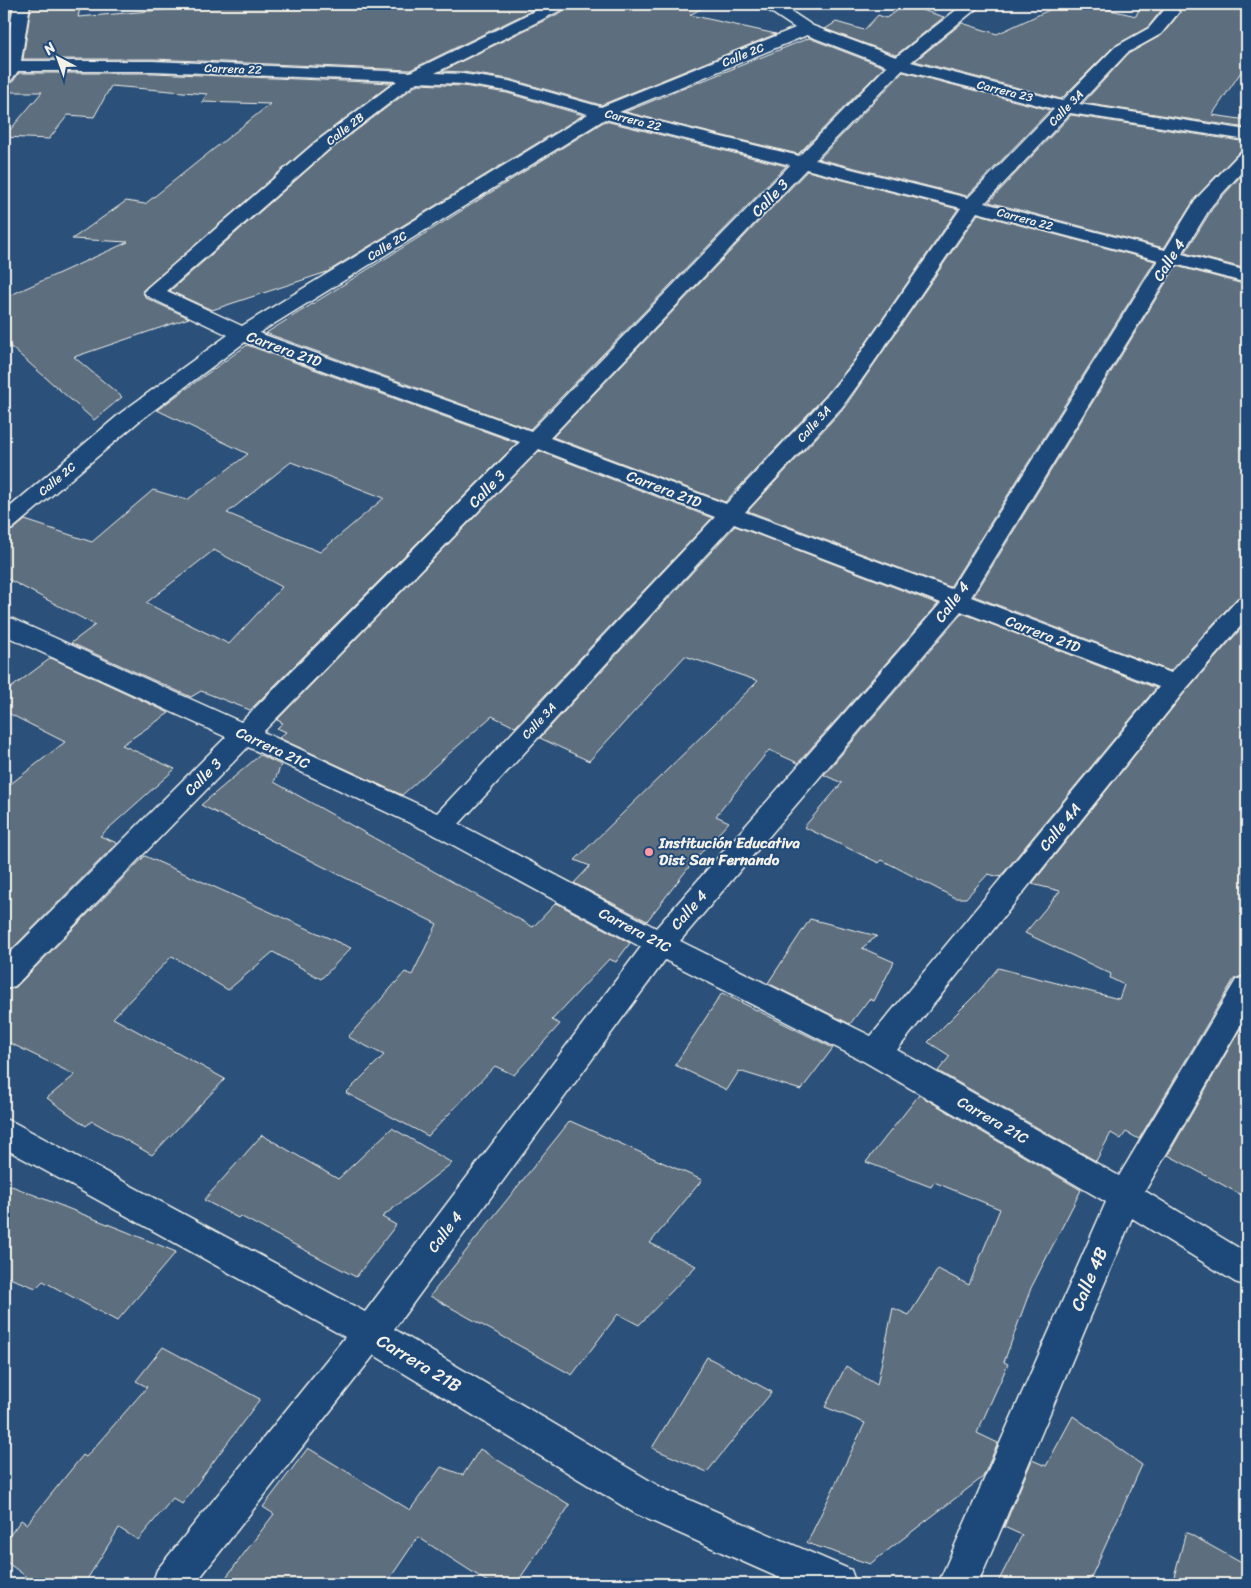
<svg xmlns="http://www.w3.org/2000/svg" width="1251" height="1588" font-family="Sriracha,sans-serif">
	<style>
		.building { fill: #5d6e7e; stroke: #f4f1e8; fill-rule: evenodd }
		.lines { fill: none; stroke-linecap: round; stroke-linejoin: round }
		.minor-casing { stroke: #f4f1e8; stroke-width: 3 }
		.minor { fill: #1f4a7a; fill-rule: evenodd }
		.poi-dot { fill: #ff9aa2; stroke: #1f4a7a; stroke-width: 2 }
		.labels { text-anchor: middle; stroke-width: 4; stroke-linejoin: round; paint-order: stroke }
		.far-street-label { font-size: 12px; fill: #f4f1e8; stroke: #1f4a7a }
		.street-label { font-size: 15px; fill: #f4f1e8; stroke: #1f4a7a }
		.poi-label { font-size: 15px; font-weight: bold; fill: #f4f1e8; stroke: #1f4a7a; text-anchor: start }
		.near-street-label { font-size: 18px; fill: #f4f1e8; stroke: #1f4a7a }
	</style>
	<rect width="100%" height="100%" fill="#2b517b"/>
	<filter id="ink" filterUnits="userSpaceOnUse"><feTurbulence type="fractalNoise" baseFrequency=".02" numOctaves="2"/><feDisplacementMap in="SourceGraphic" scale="10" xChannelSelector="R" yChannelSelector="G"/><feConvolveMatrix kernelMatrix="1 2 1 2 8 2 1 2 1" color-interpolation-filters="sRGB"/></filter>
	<g filter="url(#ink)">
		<g class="building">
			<path d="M81,4L78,17L186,8L184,4H545L410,70L153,59H23L31,7Z"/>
			<path d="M571,4H709L690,15L776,34L601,105L509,79L463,72L442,71L568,9Z"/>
			<path d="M1062,4H1085L1136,16L1141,5L1163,8L1148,27L1114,46L1061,99L915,61L962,23L997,34Z"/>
			<path d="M1183,4H1247V63L1212,115L1247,120V128L1083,103L1128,54L1162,35L1180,13L1177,7Z"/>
			<path d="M906,5L944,17L896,55L825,29L836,22L864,30L878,15L886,18Z"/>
			<path d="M11,8L4,52V9Z"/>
			<path d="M809,38L884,67L798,154L625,112Z"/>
			<path d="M903,72L1050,110L967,196L819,159Z"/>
			<path d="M19,73H153L392,83L315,141L142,291L146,298L189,318L74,357L122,397L94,420L4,341V298L128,242L72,239L126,201L145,204L270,104L202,102L207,94L111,86L94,117L68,115L49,139L4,137L42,92H4V85L12,83Z"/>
			<path d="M418,84L463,86L507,93L583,115L327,272L212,310L170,291L329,151Z"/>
			<path d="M1071,115L1247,142V149L1240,151L1196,197L1164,248L989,202Z"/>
			<path d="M605,121L786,166L530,429L266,333Z"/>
			<path d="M1247,169V269L1185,253L1214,206Z"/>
			<path d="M807,171L958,209L852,363L825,396L725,502L553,437Z"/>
			<path d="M978,214L1155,261L950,587L748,511L844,408Z"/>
			<path d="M1176,266L1247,285V594L1237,598L1170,671L974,596Z"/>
			<path d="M247,345L517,443L250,710L201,691L191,697L71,643L95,625L4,577V533L13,530L25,520L92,542L153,490L187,500L248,454L157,410ZM291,462L384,498L320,552L227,513ZM214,550L282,587L229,644L146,603Z"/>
			<path d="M539,451L712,518L515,727L492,716L402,795L279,738L286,732L277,728L283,723L277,720Z"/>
			<path d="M735,526L938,604L798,763L769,750L716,816L729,822L696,858L647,921L574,883L590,866L575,860L758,681L685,656L589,761L540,738Z"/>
			<path d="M962,613L1156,688L1000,877L988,874L966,898H955L882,860L879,863L804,827L842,783L824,775Z"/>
			<path d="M1247,622V974L1234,979L1139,1139L1126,1132L1121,1139L1111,1133L1096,1161L938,1071L950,1056L928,1042L979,991L998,968L1119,999L1124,985L1110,978L1111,974L1025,933L1060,891L1032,884L1186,691Z"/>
			<path d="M51,658L169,713L122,745L175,769L100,836L117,843L4,957V789L65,742L4,711V693Z"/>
			<path d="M260,755L281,765L274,782L533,927L556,903L630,943L616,962L609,959L552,1020L560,1024L514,1075L495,1066L428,1136L346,1093L384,1055L348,1037L405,972L412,975L437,924L201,805Z"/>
			<path d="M145,856L351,948L321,979L273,952L228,990L172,956L113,1018L225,1079L152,1155L92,1121L86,1126L47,1098L75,1075L4,1040V991L16,987Z"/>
			<path d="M810,919L877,936L862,948L894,962L874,1001L869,999L850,1024L768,983Z"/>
			<path d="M722,993L833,1048L801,1090L739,1071L727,1090L675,1065Z"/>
			<path d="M1247,1017V1198L1168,1155Z"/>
			<path d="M919,1095L1081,1190L1031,1288L1004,1362L1008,1364L977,1433L998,1443L983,1477L870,1564L807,1543L865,1423L825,1407L846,1366L877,1385L893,1308L909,1315L938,1269L969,1285L1000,1209L934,1182L931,1187L866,1162Z"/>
			<path d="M570,1121L702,1180L650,1243L696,1266L639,1325L618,1314L572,1375L430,1296Z"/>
			<path d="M392,1128L452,1163L382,1217L396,1225L356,1277L240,1216L238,1218L204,1200L262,1135L338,1179Z"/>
			<path d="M4,1183L125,1231L176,1252L117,1321L43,1281L36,1288L4,1276Z"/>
			<path d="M163,1347L260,1399L182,1504L173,1498L138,1540L119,1528L84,1584H36L4,1560V1543L21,1520L27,1524L83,1455L86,1457L147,1387L136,1381Z"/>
			<path d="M707,1357L772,1392L707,1472L652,1448Z"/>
			<path d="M1073,1416L1142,1465L1088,1584H997L1022,1535L1004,1527L1032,1460L1046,1466Z"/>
			<path d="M308,1448L410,1510L441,1467L463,1475L480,1449L570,1505L516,1584H491L418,1537L386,1584H221L274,1514L263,1507Z"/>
			<path d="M1186,1532L1247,1566V1584H1172Z"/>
		</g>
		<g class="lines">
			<defs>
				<path id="minor" d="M14,4H30L21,61H153L410,72L549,4H569L567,7L435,73L463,74L509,81L601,107L795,28L768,10L757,7L755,4H780L813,26L896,57L964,4H982L911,62L1062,101L1115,47L1149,28L1165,9H1177L1179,12L1161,34L1127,53L1079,104L1247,130V140L1070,113L985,203L1165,250L1197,198L1241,152L1247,151V166L1212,205L1182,254L1247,271V283L1175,264L971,597L1171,673L1238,599L1247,596V619L1185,690L897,1050L1119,1176L1236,980L1247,976V1014L1145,1191L1247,1253V1286L1235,1282L1132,1218L978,1584H938L1106,1202L865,1062L665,960L394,1329L662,1488L851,1570L856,1584H793L636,1514L374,1355L195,1584H152L157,1570L345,1337L4,1148V1119L15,1123L365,1312L641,947L431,833L248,747L15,986L4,989V959L226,737L4,635V617L13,619L241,722L520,442L245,342L138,422L12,529L4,531V512L122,412L228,335L147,296L144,292L147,288L316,142L397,81L153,71H18L10,82L4,83V61ZM807,35L887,66L799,156L619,112ZM902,70L1054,109L968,198L815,160ZM417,82L463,84L507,91L588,114L242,326L167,291L328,150ZM605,119L790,165L531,431L259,333ZM806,169L961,208L853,364L826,397L726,504L550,438ZM977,212L1158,260L951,589L745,512L842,407L867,372ZM539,449L715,517L437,813L263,732ZM734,524L941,603L656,928L459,824ZM961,611L1159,687L871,1036L680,941Z"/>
			</defs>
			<use href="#minor" class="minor-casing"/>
			<use href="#minor" class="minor"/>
		</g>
	</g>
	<circle class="poi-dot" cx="649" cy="852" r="5"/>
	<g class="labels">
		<g class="far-street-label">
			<text transform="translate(743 55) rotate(-22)" y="4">Calle 2C</text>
			<text transform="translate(233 69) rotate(2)" y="4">Carrera 22</text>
			<text transform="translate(1005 91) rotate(14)" y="4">Carrera 23</text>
			<text transform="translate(1066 108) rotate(-46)" y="4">Calle 3A</text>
			<text transform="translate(633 120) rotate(14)" y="4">Carrera 22</text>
			<text transform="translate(345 129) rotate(-38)" y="4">Calle 2B</text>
			<text transform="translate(1025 219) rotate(15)" y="4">Carrera 22</text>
			<text transform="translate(387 246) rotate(-32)" y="4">Calle 2C</text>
			<text transform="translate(814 424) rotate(-48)" y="4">Calle 3A</text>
			<text transform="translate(57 479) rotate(-40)" y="4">Calle 2C</text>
			<text transform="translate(539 721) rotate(-47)" y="4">Calle 3A</text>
		</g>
		<g class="street-label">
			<text transform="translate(770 198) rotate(-46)" y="5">Calle 3</text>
			<text transform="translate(1169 260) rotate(-58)" y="5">Calle 4</text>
			<text transform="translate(284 349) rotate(20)" y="5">Carrera 21D</text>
			<text transform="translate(487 489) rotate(-46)" y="5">Calle 3</text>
			<text transform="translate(664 489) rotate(21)" y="5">Carrera 21D</text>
			<text transform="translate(952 602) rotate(-53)" y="5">Calle 4</text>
			<text transform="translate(1043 634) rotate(21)" y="5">Carrera 21D</text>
			<text transform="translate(273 748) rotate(25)" y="5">Carrera 21C</text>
			<text transform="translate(203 777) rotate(-45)" y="5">Calle 3</text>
			<text transform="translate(1060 827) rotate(-51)" y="5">Calle 4A</text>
			<text transform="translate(689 910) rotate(-49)" y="5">Calle 4</text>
			<text transform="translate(635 930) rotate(28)" y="5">Carrera 21C</text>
			<text transform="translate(993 1120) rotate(30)" y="5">Carrera 21C</text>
			<text transform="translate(445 1232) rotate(-53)" y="5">Calle 4</text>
		</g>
		<g class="poi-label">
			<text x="659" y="848">Institución Educativa<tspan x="659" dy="17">Dist San Fernando</tspan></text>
		</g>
		<g class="near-street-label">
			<text transform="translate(1089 1279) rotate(-67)" y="6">Calle 4B</text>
			<text transform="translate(419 1363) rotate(31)" y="6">Carrera 21B</text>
		</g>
	</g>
	<rect width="1251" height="1588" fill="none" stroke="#1f4a7a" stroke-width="20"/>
	<rect x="10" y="10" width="1231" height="1568" fill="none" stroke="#f4f1e8" stroke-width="2" filter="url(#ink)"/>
	<g transform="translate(58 58) rotate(319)" stroke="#1f4a7a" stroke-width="4" paint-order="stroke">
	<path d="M0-4L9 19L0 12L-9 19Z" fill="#f4f1e8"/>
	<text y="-8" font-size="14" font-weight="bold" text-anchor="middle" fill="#f4f1e8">N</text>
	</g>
</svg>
